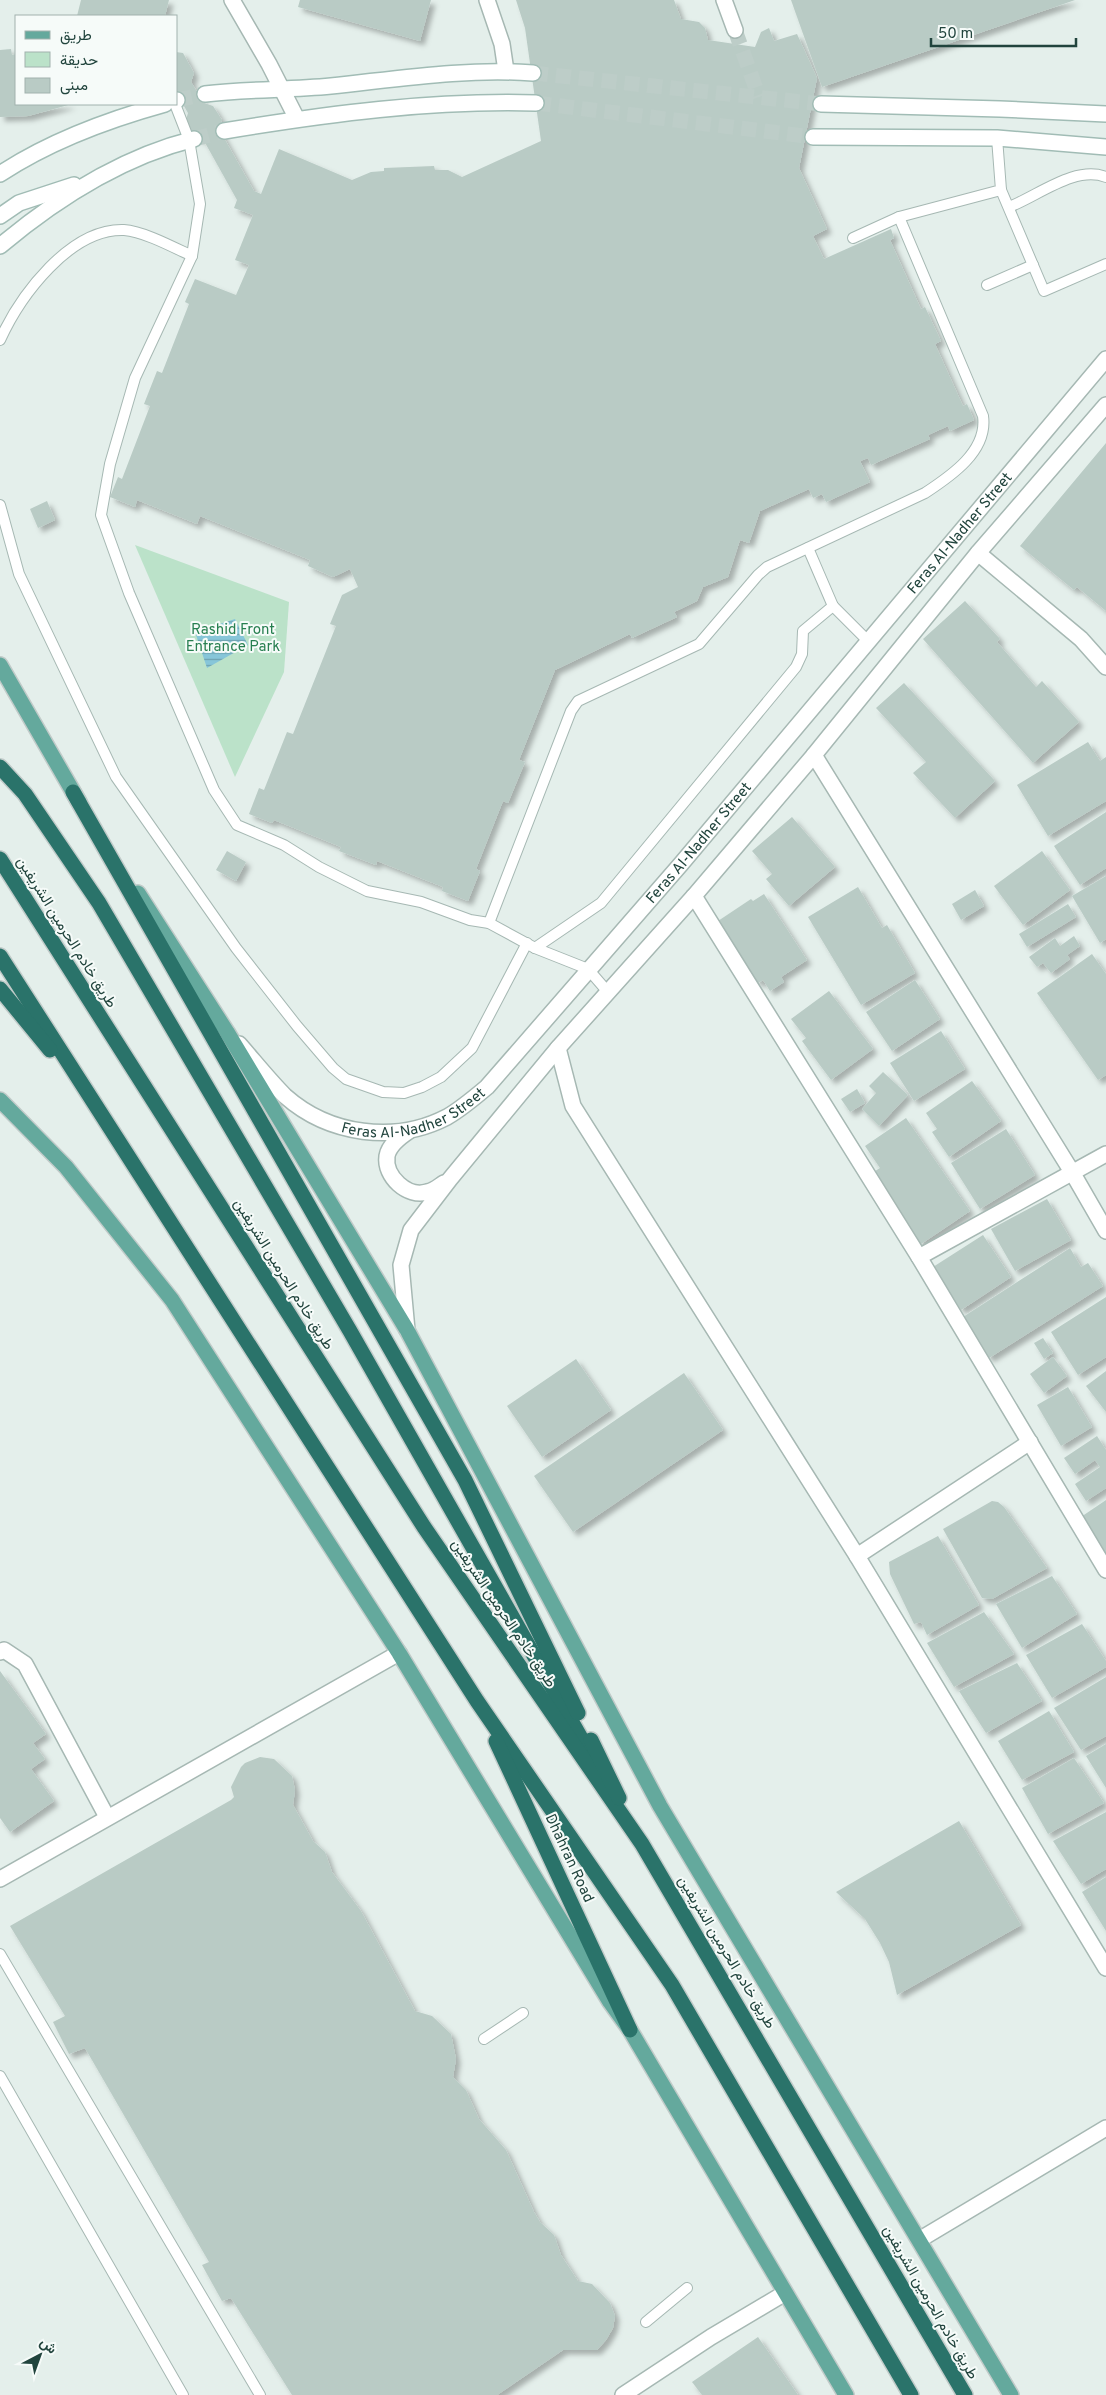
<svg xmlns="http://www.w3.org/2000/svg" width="1106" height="2395" font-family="Overpass,Vazirmatn,sans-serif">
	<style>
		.park { fill: #bbe2c9 }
		.water { fill: url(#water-rules) }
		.building { fill: #b9cbc5; filter: url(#shadow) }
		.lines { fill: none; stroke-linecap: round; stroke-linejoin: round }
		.minor-tunnel { stroke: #bdcdc8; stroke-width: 15; stroke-dasharray: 15 8; stroke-linecap: butt }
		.secondary-tunnel { stroke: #bdcdc8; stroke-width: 15; stroke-dasharray: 15 8; stroke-linecap: butt }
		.service-casing { stroke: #a6b8b3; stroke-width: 12 }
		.minor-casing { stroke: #a6b8b3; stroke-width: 18 }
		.tertiary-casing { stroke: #a6b8b3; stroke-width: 18 }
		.secondary-casing { stroke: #a1bcb5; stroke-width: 18 }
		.primary-casing { stroke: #c1cbc9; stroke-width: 18 }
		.motorway-casing { stroke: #c1cbc9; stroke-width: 18 }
		.service { stroke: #fff; stroke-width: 10 }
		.minor { stroke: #fff; stroke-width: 15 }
		.tertiary { stroke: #fff; stroke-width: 15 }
		.secondary { stroke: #fff; stroke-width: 15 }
		.primary { stroke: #64a99d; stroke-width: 15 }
		.motorway { stroke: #2a736a; stroke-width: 15 }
		.labels { text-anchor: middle; stroke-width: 4; stroke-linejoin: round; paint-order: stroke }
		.street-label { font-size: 15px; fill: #21443d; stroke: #f6fbf9 }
		.park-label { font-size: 15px; fill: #277f50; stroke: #f6fbf9 }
	</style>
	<defs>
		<pattern id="water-rules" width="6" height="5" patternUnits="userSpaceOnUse" patternTransform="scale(1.25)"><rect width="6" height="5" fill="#87c6d9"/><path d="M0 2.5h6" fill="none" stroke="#6ea2b1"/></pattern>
		<filter id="shadow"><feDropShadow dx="4.5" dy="4.5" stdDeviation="2.5" flood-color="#0004"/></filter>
	</defs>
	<rect width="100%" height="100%" fill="#e4efeb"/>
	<path class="park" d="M135,545L289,602L284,672L235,777Z"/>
	<path class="water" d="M235,619L248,645L207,668L195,632Z"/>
	<g class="building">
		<path d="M81,0H169L165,16H77Z"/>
		<path d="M300,0H431L420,41L298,7Z"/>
		<path d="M516,0H674L681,19L699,22L705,28L708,40L755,47L761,32L769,28L774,41L797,34L817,78L799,168L827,229L813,236L824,259L891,229L894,238L890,240L921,309L925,307L941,341L935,344L963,406L967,404L974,420L950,431L948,426L928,435L930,439L871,465L868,458L860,461L870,482L826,502L822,494L813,498L809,489L760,511L749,543L740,540L728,577L703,587L697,601L674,612L677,617L632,638L630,634L555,670L519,760L525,762L508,803L503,801L476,869L480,871L468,901L442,891L443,887L377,861L376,865L339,851L341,847L274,820L272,823L249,814L259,788L264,790L287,732L293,734L336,626L330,624L342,595L358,587L350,569L333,577L308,566L310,560L200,516L197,524L137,500L135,507L110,497L118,477L122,479L150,406L144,404L157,371L162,373L189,304L185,302L195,279L236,295L249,265L235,260L253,215L234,208L237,200L203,139L193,137L185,123L188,113L176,92V52L183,53L194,73L191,82L204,103L213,106L222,120L219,129L254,191L261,194L279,149L352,180L371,172L384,171V168L434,166L435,170H448L462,177L541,141L525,28Z"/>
		<path d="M791,0H1075L822,87Z"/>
		<path d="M11,49L12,55L16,54V104H72L28,116L0,117V50Z"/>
		<path d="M1106,443V611L1077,587L1074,590L1020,546Z"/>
		<path d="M47,501L55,520L38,528L30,509Z"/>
		<path d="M965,601L1000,639L997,642L1036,687L1042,681L1079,722L1033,763L923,639Z"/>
		<path d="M904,683L995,781L955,818L913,773L926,762L876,708Z"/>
		<path d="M1088,742L1100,761L1106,757V801L1048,836L1017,785Z"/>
		<path d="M1106,812V868L1080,885L1054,846Z"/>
		<path d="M792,817L835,867L789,906L766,879L772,874L752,851Z"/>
		<path d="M227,851L246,862L236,881L216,870Z"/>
		<path d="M1042,851L1070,890L1023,925L994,886Z"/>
		<path d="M1106,876V939L1100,943L1072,896Z"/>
		<path d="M858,887L882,928L887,925L915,973L861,1005L808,917Z"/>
		<path d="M975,890L984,906L961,920L952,904Z"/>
		<path d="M764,894L807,960L781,977L784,982L770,991L763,980L758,983L718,921L751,899L753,901Z"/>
		<path d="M1068,904L1076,917L1027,947L1019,934Z"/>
		<path d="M1074,936L1080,946L1067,955L1070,959L1051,973L1043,963L1037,967L1029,957L1055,938L1060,946Z"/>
		<path d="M1092,954L1106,974V1075L1098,1080L1037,993Z"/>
		<path d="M915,980L940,1019L892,1051L866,1012Z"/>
		<path d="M829,991L873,1049L831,1080L802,1041L806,1038L791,1019Z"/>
		<path d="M941,1031L965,1069L914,1101L890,1063Z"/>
		<path d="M883,1072L908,1095L879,1126L862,1109L876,1093L869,1086Z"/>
		<path d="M972,1081L1001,1121L949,1157L932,1132L937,1129L926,1113Z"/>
		<path d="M857,1089L865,1103L850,1112L841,1099Z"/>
		<path d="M906,1118L970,1211L921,1244L872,1173L880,1168L865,1146Z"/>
		<path d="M1006,1129L1035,1175L980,1209L951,1163Z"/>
		<path d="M1047,1199L1071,1240L1015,1271L991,1229Z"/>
		<path d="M983,1235L1011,1277L961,1310L933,1267Z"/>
		<path d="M1070,1248L1081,1267L1088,1263L1103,1286L989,1358L963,1317Z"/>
		<path d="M1106,1297V1357L1078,1375L1051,1332Z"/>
		<path d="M1043,1338L1053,1353L1044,1359L1034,1343Z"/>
		<path d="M1053,1357L1067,1376L1044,1393L1030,1374Z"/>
		<path d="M576,1359L611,1410L542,1457L507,1406Z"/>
		<path d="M1106,1371V1412L1086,1386Z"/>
		<path d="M684,1373L723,1430L573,1532L534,1476Z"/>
		<path d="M1068,1387L1092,1427L1061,1446L1037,1405Z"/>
		<path d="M1097,1436L1106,1450V1488L1086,1501L1075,1484L1100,1467L1095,1460L1075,1474L1064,1458Z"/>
		<path d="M1106,1500V1562L1078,1519Z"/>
		<path d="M992,1501L998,1502L1004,1507L1047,1568L992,1599L982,1598L943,1529Z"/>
		<path d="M938,1536L979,1605L927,1635L921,1622L914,1624L890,1574L889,1562Z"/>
		<path d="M1052,1576L1077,1614L1022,1648L996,1604Z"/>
		<path d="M984,1612L1014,1654L954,1687L927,1643Z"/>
		<path d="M1082,1624L1106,1661V1667L1052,1698L1026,1655Z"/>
		<path d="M1017,1663L1042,1701L986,1733L959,1691Z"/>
		<path d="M0,1671L46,1734L33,1743L45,1759L31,1769L54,1801L10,1832L0,1818Z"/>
		<path d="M1106,1677V1736L1081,1750L1054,1708Z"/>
		<path d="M1049,1711L1074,1752L1022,1780L998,1741Z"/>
		<path d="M1106,1744V1788L1086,1756Z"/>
		<path d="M260,1757L274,1759L292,1776L295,1790L293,1805L313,1841L325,1852L332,1872L361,1911L415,2011L432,2016L451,2034L456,2059L453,2077L466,2090L479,2119L506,2150L534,2212L540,2222L554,2235L561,2255L578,2281L592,2284L610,2303L615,2316L613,2328L606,2340L597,2350H563L497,2395H292L231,2298L222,2301L202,2265L209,2262L85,2048L69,2054L53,2022L65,2016L10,1926L231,1800L234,1797L231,1787L241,1767L245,1763Z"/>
		<path d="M1074,1758L1104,1803L1048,1834L1022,1788Z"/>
		<path d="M1106,1812V1869L1081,1884L1053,1841Z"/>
		<path d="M959,1821L1021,1925L897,1995L889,1962L880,1943L865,1919L836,1892Z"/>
		<path d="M1106,1877V1931L1082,1892Z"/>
		<path d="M758,2337L798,2395H702L692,2382Z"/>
	</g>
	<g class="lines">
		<path class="minor-tunnel" d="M735,30L759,97"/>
		<g class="secondary-tunnel">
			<path d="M533,73L821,104"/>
			<path d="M177,100L205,94"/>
			<path d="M536,103L813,137"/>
			<path d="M194,139L224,131"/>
		</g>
		<defs>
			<g id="service">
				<path d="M175,104L189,140L200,204L192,256L135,378L110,464L101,515L129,593L214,790L237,825L284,845L319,867L367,891L421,902L470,920L489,923L535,948L588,969L607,991"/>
				<path d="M1001,190L1044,291L1106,264"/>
				<path d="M1009,207C1038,196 1075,165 1106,177"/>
				<path d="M853,238L899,217L1001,190L997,138"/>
				<path d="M987,285L1033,265"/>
				<path d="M0,340C20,296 70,228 124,230C143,231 175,248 192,256"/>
				<path d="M0,505L19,574L116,777L236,948L297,1026L333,1068L346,1079L383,1092L404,1093L422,1087L441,1077L472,1048L527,943"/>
				<path d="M833,606L868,641"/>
				<path d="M489,923L571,711L578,701L699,644L758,575L767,567L925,493C951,476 988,451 983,416L899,217"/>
				<path d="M535,948L601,903L796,667L802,654L803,631L833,606L808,548"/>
				<path d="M0,1954L260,2395"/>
				<path d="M484,2039L523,2013"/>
				<path d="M0,2076L183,2395"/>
				<path d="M646,2322L687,2288"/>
			</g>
			<g id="minor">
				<path d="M232,0L269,64L297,119"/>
				<path d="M487,0L502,44L506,71"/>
				<path d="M724,0L735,30"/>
				<path d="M978,553L1081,639L1106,667"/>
				<path d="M814,755L1072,1172L1106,1231"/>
				<path d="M694,896L919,1257L1106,1570"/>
				<path d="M558,1048L573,1106L857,1556L1106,1968"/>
				<path d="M919,1257L1106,1154"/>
				<path d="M857,1556L1030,1442"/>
				<path d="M0,1652L4,1650L25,1664L107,1817"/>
				<path d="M0,1879L399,1653"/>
				<path d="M919,2240L1106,2128"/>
				<path d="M623,2395L711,2337L785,2293"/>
			</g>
			<g id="tertiary">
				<path id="s1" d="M239,1044C254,1061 269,1080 285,1096C329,1135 395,1144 447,1117C461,1109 474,1098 487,1087L681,864L1106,359"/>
				<path d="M409,1131C400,1137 389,1145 387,1156C384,1177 408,1198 427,1192C434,1191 439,1186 444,1183"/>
				<path d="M407,1330L401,1265L411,1230L450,1179L558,1048L694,896L814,755L978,553L1106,405"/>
			</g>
			<g id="secondary">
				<path d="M205,94C247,89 289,90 331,86C398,79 466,68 533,73"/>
				<path d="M176,101L177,100"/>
				<path d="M821,104L1000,109L1106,114"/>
				<path d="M224,131C327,114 431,100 536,103"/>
				<path d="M813,137L997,138L1106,147"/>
				<path d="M0,174C50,141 107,120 165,104"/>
				<path d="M0,216L19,203L74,185"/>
				<path d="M0,246C56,199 122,157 194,139"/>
			</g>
			<g id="primary">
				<path d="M0,665L79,802"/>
				<path d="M138,893L227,1032L407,1330L660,1806L1011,2395"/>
				<path d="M0,1100L66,1167L172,1300L399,1653L610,2002L630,2030L846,2395"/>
			</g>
			<g id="motorway">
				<path d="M0,767L25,794L99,903L350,1331L590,1754"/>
				<path d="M73,792L465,1480L578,1713"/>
				<path d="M0,859L424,1527L642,1844L965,2395"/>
				<path d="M0,956L477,1701L672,1985L911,2395"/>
				<path d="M0,989L50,1050"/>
				<path d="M591,1740L619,1798"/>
				<path d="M496,1741L630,2030"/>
			</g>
		</defs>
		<use href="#service" class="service-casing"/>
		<use href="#minor" class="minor-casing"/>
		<use href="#tertiary" class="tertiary-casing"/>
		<use href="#secondary" class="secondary-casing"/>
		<use href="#primary" class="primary-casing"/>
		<use href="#motorway" class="motorway-casing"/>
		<use href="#service" class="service"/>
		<use href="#minor" class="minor"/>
		<use href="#tertiary" class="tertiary"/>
		<use href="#secondary" class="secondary"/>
		<use href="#primary" class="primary"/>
		<use href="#motorway" class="motorway"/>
	</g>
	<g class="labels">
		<g class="street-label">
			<text dy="5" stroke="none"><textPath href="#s1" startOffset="1021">Feras Al-Nadher Street</textPath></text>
			<text dy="5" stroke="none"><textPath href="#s1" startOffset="616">Feras Al-Nadher Street</textPath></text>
			<text transform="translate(67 932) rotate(58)" y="5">طريق خادم الحرمين الشريفين</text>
			<text dy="5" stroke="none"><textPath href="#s1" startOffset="211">Feras Al-Nadher Street</textPath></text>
			<text transform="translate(284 1274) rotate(58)" y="5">طريق خادم الحرمين الشريفين</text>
			<text transform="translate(504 1613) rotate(56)" y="5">طريق خادم الحرمين الشريفين</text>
			<text transform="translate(570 1858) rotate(65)" y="5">Dhahran Road</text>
			<text transform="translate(727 1952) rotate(59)" y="5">طريق خادم الحرمين الشريفين</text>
			<text transform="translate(931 2302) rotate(60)" y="5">طريق خادم الحرمين الشريفين</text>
		</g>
		<g class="park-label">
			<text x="233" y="634">Rashid Front<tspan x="233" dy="17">Entrance Park</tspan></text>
		</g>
	</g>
	<rect x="15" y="15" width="162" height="90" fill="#f6fbf9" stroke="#a1b2ae"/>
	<rect x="25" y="31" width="25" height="8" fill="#64a99d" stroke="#a1b2ae"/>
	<text x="60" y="40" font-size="15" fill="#21443d">طريق</text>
	<rect x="25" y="52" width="25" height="15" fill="#bbe2c9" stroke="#a1b2ae"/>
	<text x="60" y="65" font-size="15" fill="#21443d">حديقة</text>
	<rect x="25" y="78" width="25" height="15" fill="#b9cbc5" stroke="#a1b2ae"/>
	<text x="60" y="90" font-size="15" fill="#21443d">مبنى</text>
	<g transform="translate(40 2355) rotate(41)" stroke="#f6fbf9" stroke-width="4" paint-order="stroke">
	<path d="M0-4L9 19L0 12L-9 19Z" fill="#21443d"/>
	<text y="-8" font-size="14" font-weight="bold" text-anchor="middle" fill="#21443d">ش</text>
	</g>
	<path d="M931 38v8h145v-8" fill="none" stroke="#21443d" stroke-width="2.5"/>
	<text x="938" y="38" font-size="15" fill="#21443d" stroke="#f6fbf9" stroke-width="4" paint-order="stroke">50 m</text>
</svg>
